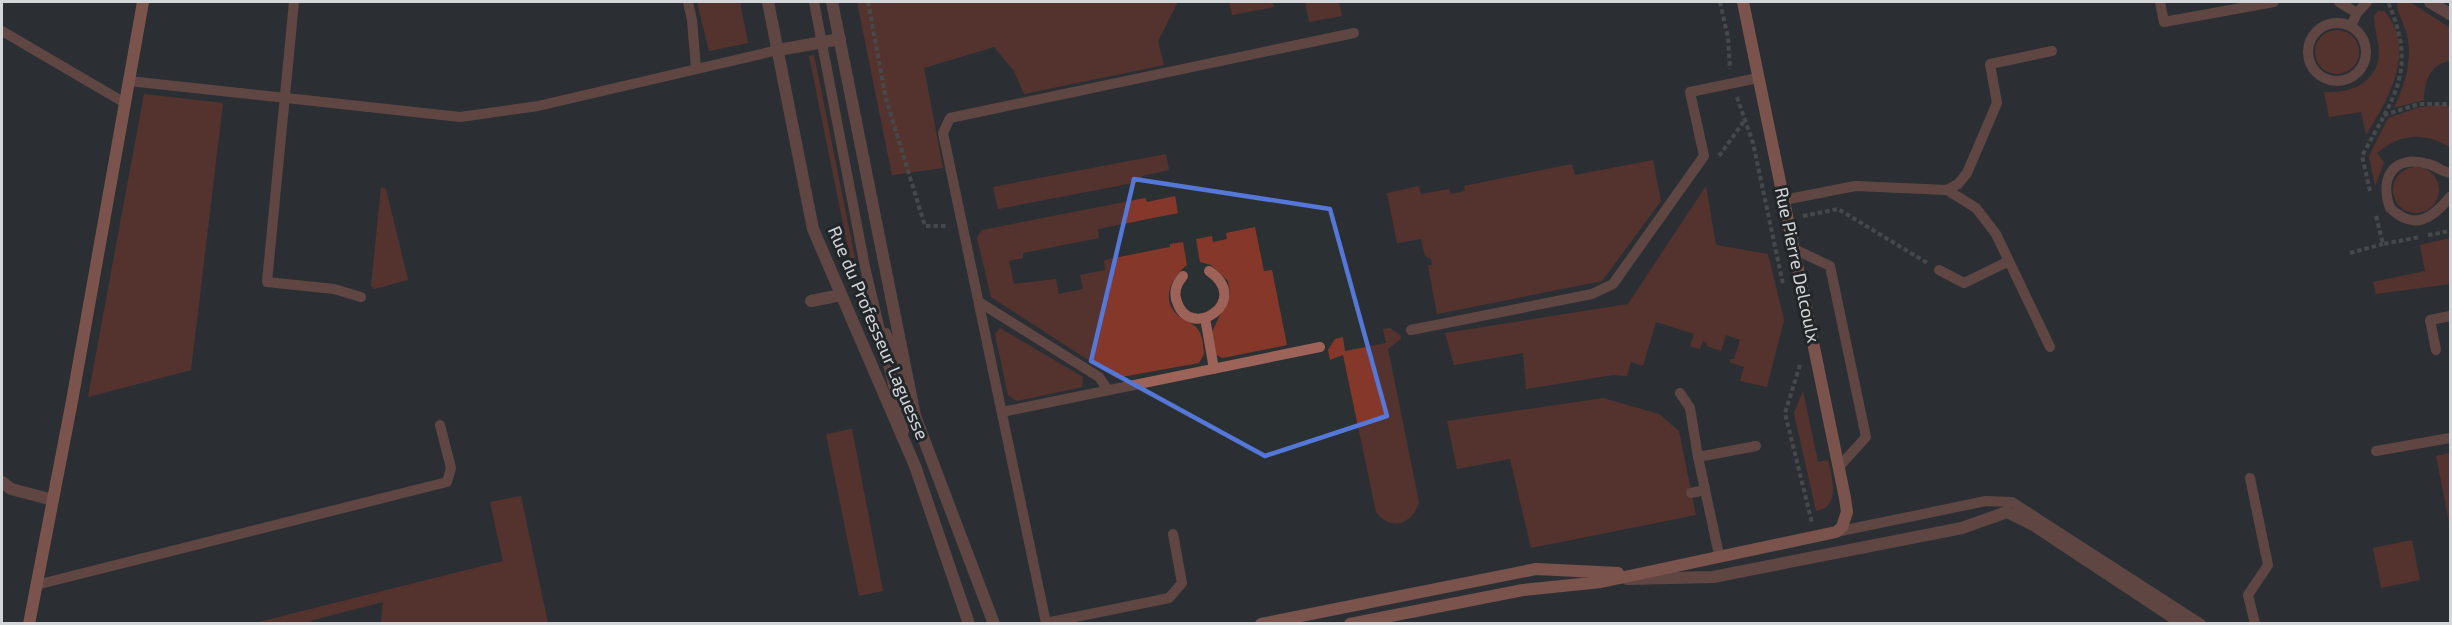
<svg xmlns="http://www.w3.org/2000/svg" width="2452" height="625" font-family="'Exo 2',sans-serif">
	<style>
		.green { fill: #85382a }
		.lines { fill: none; stroke-linecap: round; stroke-linejoin: round }
		.path { stroke: #65696c; stroke-width: 4; stroke-dasharray: 4.5 3; stroke-linecap: butt }
		.lane { stroke: #9d6358; stroke-width: 10 }
		.street { stroke: #9d6358; stroke-width: 12 }
		.secondary { stroke: #da7f6d; stroke-width: 12 }
		.marked { fill: none; stroke: #5477d8; stroke-width: 4.5; stroke-linejoin: round }
		.labels { text-anchor: middle; stroke-width: 6; stroke-linejoin: round; paint-order: stroke }
		.street-label { font-size: 18px; fill: #d4d7d9; stroke: #222629 }
	</style>
	<rect width="100%" height="100%" fill="#2b3033"/>
	<g class="green">
		<path d="M697,2H740L748,43L709,51Z"/>
		<path d="M857,2H1178L1158,41L1164,65L1024,94L1014,71L994,47L924,68L943,168L892,175Z"/>
		<path d="M1229,2H1273L1274,7L1232,15Z"/>
		<path d="M1305,2H1339L1342,16L1309,22Z"/>
		<path d="M2410,2L2450,28V61C2430,64 2424,81 2424,100L2394,108C2405,84 2413,61 2407,34C2404,23 2397,14 2397,3Z"/>
		<path d="M2378,11H2384C2418,49 2388,100 2366,135L2361,112L2329,117L2324,92C2352,94 2381,81 2379,49C2378,38 2374,28 2374,16Z"/>
		<circle cx="2337" cy="52" r="22"/>
		<path d="M814,55L855,258H850L809,56Z"/>
		<path d="M144,94L223,103L191,370L88,397Z"/>
		<path d="M2446,105L2450,107V147C2424,132 2400,133 2377,153L2384,163L2375,186L2369,156L2388,118L2420,107Z"/>
		<path d="M1166,154L1169,170L1142,176L1143,181L998,209L993,187Z"/>
		<path d="M1653,160L1661,201L1602,281L1437,314L1428,266L1432,265L1431,259L1425,256L1421,239L1397,243L1387,193L1419,186L1421,194L1449,189L1451,194L1465,191L1464,186L1572,164L1575,175Z"/>
		<circle cx="2416" cy="190" r="23"/>
		<path d="M1706,186L1716,245L1768,254L1784,320L1767,387L1740,381L1744,367L1729,362L1731,359H1734L1740,340L1726,335L1721,351L1707,346V343L1703,341L1700,349L1690,346L1694,334L1656,322L1643,366L1631,362L1627,376L1613,375L1526,389L1523,353L1454,365L1445,333L1628,304Z"/>
		<path d="M381,187L386,189L408,280L374,289L371,286Z"/>
		<path d="M1175,196L1178,213L1098,229L1099,238L1023,253V258L1009,261L1014,284L1056,279L1059,294L1083,289L1080,275L1105,270L1104,260L1170,247V244L1183,242L1187,265C1171,278 1159,301 1180,317C1185,320 1192,323 1196,327C1203,334 1203,345 1204,354L1199,363L1116,378L991,297L977,238L982,230L1145,198L1147,202Z"/>
		<path d="M1255,227L1264,271L1272,270L1287,345L1223,358L1216,355L1212,332L1230,294L1228,281L1211,265L1200,262L1196,239L1212,236L1213,242L1227,239L1226,233Z"/>
		<path d="M2450,238V284L2376,294L2373,282L2425,271L2420,245Z"/>
		<path d="M1000,328L1083,377L1082,387L1017,401L1008,395L995,334Z"/>
		<path d="M1390,328L1400,335L1401,339L1388,349L1419,502C1413,524 1391,532 1376,512L1343,355L1330,360L1328,350L1335,339L1343,337L1345,351L1386,343L1383,329Z"/>
		<path d="M1803,391L1818,462L1828,460C1832,478 1841,507 1816,511L1794,413Z"/>
		<path d="M1603,398L1659,414L1679,431L1696,515L1531,548L1510,459L1457,469L1447,421Z"/>
		<path d="M852,429L883,591L859,596L826,434Z"/>
		<path d="M2450,453V527L2436,456Z"/>
		<path d="M521,496L548,623H381L383,602L313,620L309,623H255L503,561L490,502Z"/>
		<path d="M2412,540L2420,580L2381,588L2373,548Z"/>
	</g>
	<g class="lines">
		<g class="path">
			<path d="M868,2L886,99L925,226H948"/>
			<path d="M1720,2L1728,38L1730,69"/>
			<path d="M1737,97L1753,143L1783,284"/>
			<path d="M2384,115L2419,104H2450"/>
			<path d="M1719,156L1745,120"/>
			<path d="M2370,191L2362,156C2394,96 2418,71 2388,2"/>
			<path d="M1803,216L1838,209L1929,264"/>
			<path d="M2376,216L2383,244L2420,237"/>
			<path d="M2428,235L2450,231"/>
			<path d="M2350,253L2383,244"/>
			<path d="M1800,365L1785,413L1812,523"/>
		</g>
		<g class="lane">
			<path d="M294,2L267,282L334,289L361,297"/>
			<path d="M688,2L692,20L696,68"/>
			<path d="M814,2L865,267L904,431"/>
			<path d="M2160,2L2164,22L2274,2"/>
			<path d="M2339,2L2357,13"/>
			<circle cx="2337" cy="52" r="29"/>
			<path d="M2351,26L2357,13L2367,2"/>
			<path d="M2,31L125,103"/>
			<path d="M129,81L460,117L538,106L778,50"/>
			<path d="M2450,173C2442,172 2437,166 2428,164C2394,154 2379,177 2390,208C2414,231 2432,219 2450,197"/>
			<path d="M1947,190L1976,208L1996,234L2050,347"/>
			<path d="M1784,200L1855,186L1947,190L1958,184L1967,173L1997,103L1990,64L2052,51"/>
			<path d="M1794,249L1830,266L1866,437L1838,468"/>
			<path d="M1939,270L1964,283L2007,262"/>
			<path d="M1183,276C1177,283 1173,292 1177,302C1190,342 1253,301 1209,271"/>
			<path d="M979,302L1099,377L1108,390"/>
			<path d="M1205,318L1214,369"/>
			<path d="M1411,330L1592,294L1613,284L1704,156L1690,92L1758,78"/>
			<path d="M886,333L902,371"/>
			<path d="M2436,350L2430,320L2450,316"/>
			<path d="M1680,393L1690,408L1698,457L1756,446"/>
			<path d="M1002,412L1320,347"/>
			<path d="M2376,451L2450,438"/>
			<path d="M1698,457L1719,555"/>
			<path d="M2250,478L2268,565L2248,595L2255,624"/>
			<path d="M1691,493L1705,490"/>
			<path d="M1836,532L1986,501L2012,502L2201,624"/>
			<path d="M1173,534L1182,583L1169,598L1046,623L943,133L950,118L1354,33"/>
			<path d="M36,585L447,482L451,468L440,425"/>
		</g>
		<g class="street">
			<path d="M768,2L813,229L915,466L969,624"/>
			<path d="M832,2L915,416L994,624"/>
			<path d="M2430,2L2450,14"/>
			<path d="M778,50L840,39"/>
			<path d="M811,301L841,295"/>
			<path d="M2,482L11,489L53,500"/>
			<path d="M1627,579L1713,577L1962,528L2007,512L2035,526L2183,624"/>
		</g>
		<g class="secondary">
			<path d="M29,624L72,401L143,2"/>
			<path d="M1261,624L1536,569L1618,573"/>
			<path d="M1350,624L1523,590L1601,582L1836,532L1842,527L1847,512L1845,498L1743,2"/>
		</g>
	</g>
	<path d="M0 0H2452V625H0ZM1134,179L1330,209L1387,416L1265,456L1091,361Z" fill="#2b3033" fill-opacity=".55" fill-rule="evenodd"/>
	<path class="marked" d="M1134,179L1330,209L1387,416L1265,456L1091,361Z"/>
	<g class="labels">
		<g class="street-label">
			<text transform="translate(1797 265) rotate(78)" y="6">Rue Pierre Delcoulx</text>
			<text transform="translate(878 333) rotate(67)" y="6">Rue du Professeur Laguesse</text>
		</g>
	</g>
	<rect width="2452" height="625" fill="none" stroke="#d4d7d9" stroke-width="6"/>
</svg>
